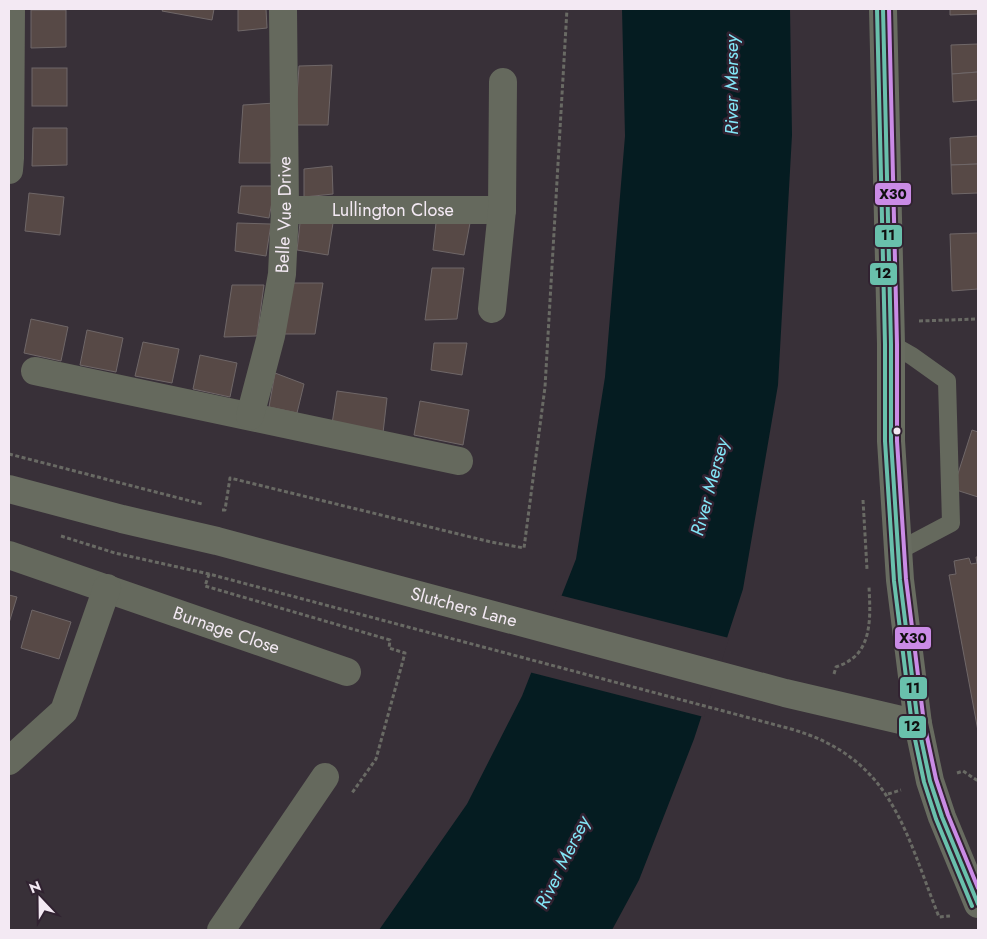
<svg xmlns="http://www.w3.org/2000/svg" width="987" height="939" font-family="Jost,sans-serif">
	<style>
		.water { fill: #051c21 }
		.pier { fill: #383038 }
		.building { fill: #574946; stroke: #6f6768 }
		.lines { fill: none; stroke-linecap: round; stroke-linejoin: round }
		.path { stroke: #696a64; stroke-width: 3; stroke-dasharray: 4 2.5; stroke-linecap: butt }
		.service { stroke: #65695d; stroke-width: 18 }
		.minor { stroke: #65695d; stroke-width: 28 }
		.trunk { stroke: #686c60; stroke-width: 28 }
		.bus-1-casing { stroke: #312231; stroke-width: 8 }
		.bus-2-casing { stroke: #312231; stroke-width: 8 }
		.bus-3-casing { stroke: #312231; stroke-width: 8 }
		.bus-1 { stroke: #69c0ac; stroke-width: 4 }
		.bus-2 { stroke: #69c0ac; stroke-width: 4 }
		.bus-3 { stroke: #ca8be6; stroke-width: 4 }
		.bus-dot { fill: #f3e9f3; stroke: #312231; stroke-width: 2 }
		.labels { text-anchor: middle; stroke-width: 5; stroke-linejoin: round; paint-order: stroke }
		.street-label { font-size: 18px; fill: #f3e9f3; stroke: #312231 }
		.water-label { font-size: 19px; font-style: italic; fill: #83e6f7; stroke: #312231 }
		.line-badge { stroke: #312231; stroke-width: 2 }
		.pale-badge-label { font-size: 14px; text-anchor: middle; font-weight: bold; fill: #111 }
	</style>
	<rect width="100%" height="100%" fill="#383038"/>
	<path class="water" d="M622,9H790L792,135L778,385L743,589L694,739L639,880L612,930H379L467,804L522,696L576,559L605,377L625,136Z"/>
	<path class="pier" d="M559,595L729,638L704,717L529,672Z"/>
	<g class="building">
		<path d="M163,9H214L212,20L162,11Z"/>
		<path d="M238,9H266L267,28L238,31Z"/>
		<path d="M950,9H978V14L950,15Z"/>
		<path d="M31,10H66V47L31,48Z"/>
		<path d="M978,44V72L952,74L951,45Z"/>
		<path d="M332,65L328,125H295L299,66Z"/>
		<rect x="32" y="68" width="35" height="38"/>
		<path d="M978,72V100L953,102L952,74Z"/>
		<path d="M275,103L271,163H239L243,105Z"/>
		<path d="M33,128H67V165L32,166Z"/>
		<path d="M978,136V164L951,165L950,138Z"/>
		<path d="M978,164V193L952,194L951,165Z"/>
		<path d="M332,166L333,194L304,197V169Z"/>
		<path d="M241,186H275L269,218L238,213Z"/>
		<path d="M29,193L64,197L60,235L25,231Z"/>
		<path d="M237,223L271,224L266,256L235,251Z"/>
		<path d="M300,223H333L328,255L297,250Z"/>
		<path d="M436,223H470L464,255L433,250Z"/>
		<path d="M978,233V289L952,291L950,234Z"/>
		<path d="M432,268H464L457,319L425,320Z"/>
		<path d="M291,283H323L315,334H283Z"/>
		<path d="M232,285H264L257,336L224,337Z"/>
		<path d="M31,319L68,327L61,361L24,353Z"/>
		<path d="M87,330L123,338L116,372L80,365Z"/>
		<path d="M143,342L179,349L172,383L135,376Z"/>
		<path d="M434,343H467L462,375L431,370Z"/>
		<path d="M200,355L237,363L230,397L193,389Z"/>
		<path d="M275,373L304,384L297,413L269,407Z"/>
		<path d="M337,391L387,398L383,433L332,424Z"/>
		<path d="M420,401L469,410L463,445L414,435Z"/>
		<path d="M972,430L978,432V497L953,489Z"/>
		<path d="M976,557H978V731L949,575L956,574L954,561L969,558L971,564L977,563Z"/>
		<path d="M9,595L17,597L9,623Z"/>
		<path d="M32,610L71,622L59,659L21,648Z"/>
	</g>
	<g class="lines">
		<g class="path">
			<path d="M919,321L978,319"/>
			<path d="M9,454L202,504"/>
			<path d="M863,500L867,569"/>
			<path d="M222,510H225L230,478L491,542L524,548L545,387L567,9"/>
			<path d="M61,536L115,553L209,574L791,729C892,758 904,829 939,917L950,916"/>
			<path d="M209,574L205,586L390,640L389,648L405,653L376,759L352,793"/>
			<path d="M834,674L836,667C842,665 848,662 853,658C873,642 870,609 869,587"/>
			<path d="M957,773L963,771L978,781"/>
			<path d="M888,794L901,790"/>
		</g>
		<path class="service" d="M891,344L912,356L947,381L951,523L898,551"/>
		<g class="minor">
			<path d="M9,170L10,158L11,9"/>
			<path id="s1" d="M285,210H502"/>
			<path d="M492,309L502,210L503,82"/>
			<path d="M35,371L459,461"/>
			<path id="s2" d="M250,416L271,336L282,274L285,210L283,9"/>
			<path id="s3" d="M9,555L347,672"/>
			<path d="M9,761L64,711L107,588"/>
			<path d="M221,930L325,777"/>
		</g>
		<g class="trunk">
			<path d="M883,9L891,344V441L900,580L918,724L930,781L942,817L978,904"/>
			<path id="s4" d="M9,489L122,519L217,541L785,693L918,724"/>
		</g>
		<defs>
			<path id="bus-1" d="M883,9L891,344V441L900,580L918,724L930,781L942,817L978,904"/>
			<path id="bus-2" d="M877,9L885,344V441L894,581L912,725L924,782L936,819L972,906"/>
			<path id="bus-3" d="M889,9L897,344V441L906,579L924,723L936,779L948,815L978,888"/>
		</defs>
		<use href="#bus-1" class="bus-1-casing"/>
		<use href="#bus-2" class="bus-2-casing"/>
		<use href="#bus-3" class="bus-3-casing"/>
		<use href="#bus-1" class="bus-1"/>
		<use href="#bus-2" class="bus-2"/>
		<use href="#bus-3" class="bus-3"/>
	</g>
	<circle class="bus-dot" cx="897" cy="431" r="4.5"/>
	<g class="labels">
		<g class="street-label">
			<text dy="6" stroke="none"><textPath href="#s1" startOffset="108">Lullington Close</textPath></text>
			<text dy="6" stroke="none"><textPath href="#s2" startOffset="205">Belle Vue Drive</textPath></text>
			<text dy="6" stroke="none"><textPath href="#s4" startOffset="470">Slutchers Lane</textPath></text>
			<text dy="6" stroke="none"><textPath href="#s3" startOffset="230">Burnage Close</textPath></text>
		</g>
		<g class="water-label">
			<text transform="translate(731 85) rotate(-90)" y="7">River Mersey</text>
			<text transform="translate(709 487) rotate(-75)" y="7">River Mersey</text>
			<text transform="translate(562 862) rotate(-64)" y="7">River Mersey</text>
		</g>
	</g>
	<g class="line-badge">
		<rect x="874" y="182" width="38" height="24" rx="5" fill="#ca8be6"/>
		<rect x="874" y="224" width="29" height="24" rx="5" fill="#69c0ac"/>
		<rect x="869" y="262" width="29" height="24" rx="5" fill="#69c0ac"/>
		<rect x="894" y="626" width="38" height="24" rx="5" fill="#ca8be6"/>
		<rect x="899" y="676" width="29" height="24" rx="5" fill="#69c0ac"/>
		<rect x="898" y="715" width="29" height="24" rx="5" fill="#69c0ac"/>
	</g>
	<g class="pale-badge-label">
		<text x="893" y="199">X30</text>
		<text x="888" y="240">11</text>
		<text x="883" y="278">12</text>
		<text x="913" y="643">X30</text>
		<text x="913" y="693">11</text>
		<text x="912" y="731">12</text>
	</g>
	<rect width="987" height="939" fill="none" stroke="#f3e9f3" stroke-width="20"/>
	<g transform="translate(40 899) rotate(338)" stroke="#312231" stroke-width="4" paint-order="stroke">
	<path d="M0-4L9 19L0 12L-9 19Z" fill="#f3e9f3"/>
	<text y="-8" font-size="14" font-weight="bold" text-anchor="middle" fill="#f3e9f3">N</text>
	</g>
</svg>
